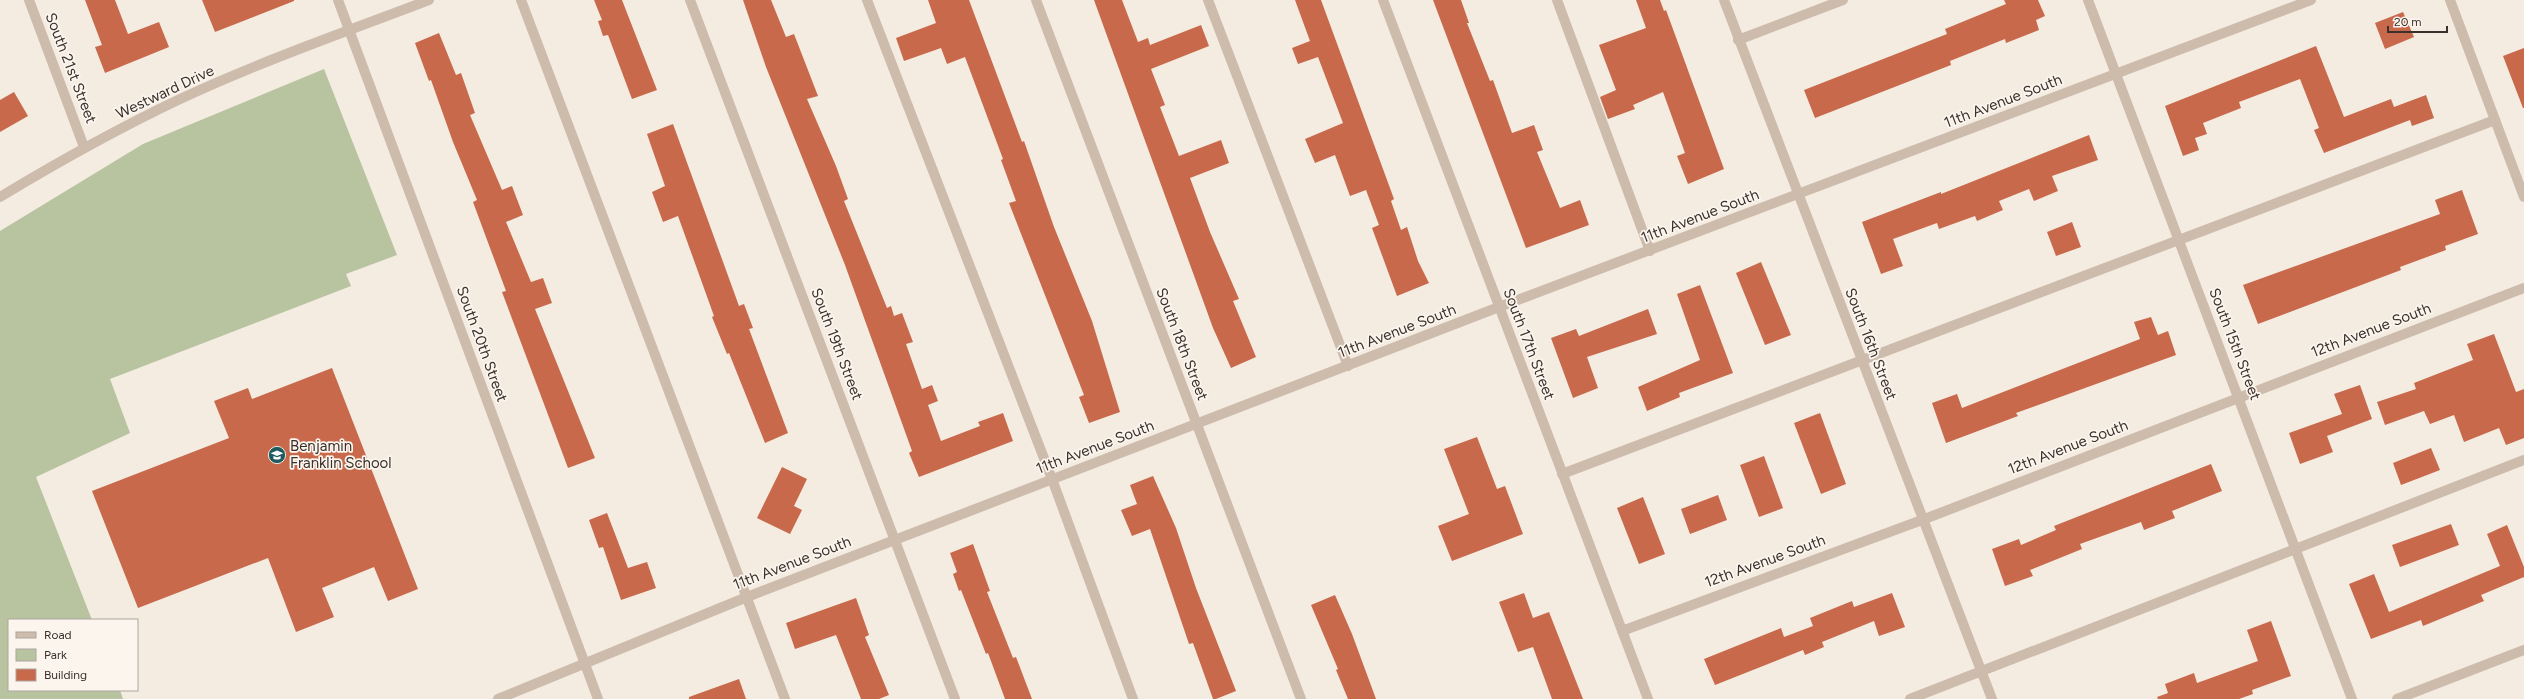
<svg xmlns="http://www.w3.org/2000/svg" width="2524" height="699" font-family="Figtree,sans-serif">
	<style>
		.green { fill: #b8c4a0 }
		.building { fill: #c8694b }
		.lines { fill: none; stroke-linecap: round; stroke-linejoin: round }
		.minor { stroke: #cdbbac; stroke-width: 10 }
		.labels { text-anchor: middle; stroke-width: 3.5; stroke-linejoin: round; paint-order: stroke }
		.street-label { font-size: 15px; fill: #3b302b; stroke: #fbf5ee }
		.poi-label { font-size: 15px; fill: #3b302b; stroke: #fbf5ee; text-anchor: start }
	</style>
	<rect width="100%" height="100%" fill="#f4ebe1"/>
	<path class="green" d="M324,69L397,255L346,274L351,286L110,379L130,433L36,477L92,620H9V690H120L123,699H0V231L143,144Z"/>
	<g class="building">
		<path d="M85,0H115L128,34L159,22L169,47L105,73L95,47L102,45Z"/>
		<path d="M202,0H294V1L215,32Z"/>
		<path d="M594,0H622L657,90L632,99L608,35L603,36L598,21L602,20Z"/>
		<path d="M743,0H771L786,37L794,34L818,96L807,99L836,166L848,199L844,201L887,308L891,306L894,316L902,313L913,342L906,344L922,389L932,385L938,401L928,405L941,441L980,426L978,422L1003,413L1013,441L919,477L909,453L912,451L845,265L766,67Z"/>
		<path d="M928,0H969L1022,142L1024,141L1054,227L1092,321L1120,412L1089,423L1079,397L1084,395L1009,203L1016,201L1001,160L1003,159L965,57L947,64L941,48L904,61L896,38L936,23Z"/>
		<path d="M1094,0H1122L1138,42L1148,38L1150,45L1201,25L1209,46L1151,69L1165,105L1160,107L1179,156L1221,140L1229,163L1190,178L1210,232L1239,299L1233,301L1256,357L1231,368L1213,328Z"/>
		<path d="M1295,0H1321L1394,199L1391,201L1401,230L1407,227L1418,261L1429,283L1397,296L1372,228L1379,225L1366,190L1350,196L1335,155L1315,163L1305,139L1343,123L1318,57L1298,64L1292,48L1310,41Z"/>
		<path d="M1433,0H1461L1469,23H1467L1490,81L1493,80L1512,133L1534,125L1543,150L1537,152L1560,208L1580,200L1589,225L1526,248Z"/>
		<path d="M1636,0H1660L1664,11L1666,10L1724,169L1688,184L1677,156L1685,153L1663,92L1633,105L1635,109L1608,119L1600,97L1616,90L1599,45L1646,28Z"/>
		<path d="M2004,0H2038L2045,16L2036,20L2039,30L2006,43L2005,39L1950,61L1951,65L1815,118L1804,90L1947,34L1945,29L2006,4Z"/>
		<path d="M2403,12L2414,37L2385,49L2375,23Z"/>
		<path d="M439,33L456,75L461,73L475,113L470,115L502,190L512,186L523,215L506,222L531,282L543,278L552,303L535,309L595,458L568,468L502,292L506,291L473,202L477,200L453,142L431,80L429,81L415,43Z"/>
		<path d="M2316,46L2344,117L2391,99L2394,107L2426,95L2434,118L2412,126L2410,120L2324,153L2314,130L2319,128L2300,79L2239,102L2241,108L2203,123L2207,134L2195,138L2199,150L2183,156L2165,106Z"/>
		<path d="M2524,48V108H2523L2503,56Z"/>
		<path d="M14,92L28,116L0,132V100Z"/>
		<path d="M673,124L739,306L744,304L753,328L749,329L788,433L765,443L729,353L727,354L712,317L714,316L678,216L663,222L652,192L665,186L647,134Z"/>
		<path d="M2089,135L2098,160L2052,176L2058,191L2034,201L2029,189L1999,201L2003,210L1977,221L1975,216L1939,229L1937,223L1893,239L1903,266L1881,274L1862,222L1941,192V194Z"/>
		<path d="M2462,190L2478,234L2445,246L2446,250L2400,267L2401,270L2258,324L2243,285L2440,214L2435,200Z"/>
		<path d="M2072,222L2081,247L2056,256L2047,232Z"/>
		<path d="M1761,262L1791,335L1765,345L1736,273Z"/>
		<path d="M1700,285L1733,373L1679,393L1680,397L1647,411L1638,387L1700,360L1677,294Z"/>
		<path d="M1648,309L1657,334L1587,357L1598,388L1573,398L1551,338L1576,329L1579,336Z"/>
		<path d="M2151,317L2158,335L2168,331L2176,355L2016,413L2018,416L1946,443L1932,403L1957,394L1962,408L2140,339L2134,322Z"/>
		<path d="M2494,334L2516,392L2524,389V438L2506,445L2499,428L2464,442L2454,415L2430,424L2424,411L2385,425L2377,402L2416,389L2414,383L2473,360L2467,344Z"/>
		<path d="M332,368L418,589L388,601L374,567L322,588L334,617L296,632L268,558L138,608L92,491L229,438L214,401L248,388L252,399Z"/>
		<path d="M2360,385L2372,419L2327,436L2333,452L2300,464L2289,433L2342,414L2334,394Z"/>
		<path d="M1820,413L1846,484L1821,494L1794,423Z"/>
		<path d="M1477,437L1497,489L1505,486L1523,534L1452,561L1438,526L1469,514L1444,449Z"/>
		<path d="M2431,448L2440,470L2401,485L2393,463Z"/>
		<path d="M1764,456L1783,508L1759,517L1740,465Z"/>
		<path d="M2211,464L2222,491L2172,511L2175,518L2144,530L2141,522L2080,544L2082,549L2030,570L2033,576L2005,586L1992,549L2019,539L2021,545L2056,530L2054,526Z"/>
		<path d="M782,467L807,479L794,506L802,510L790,534L757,518Z"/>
		<path d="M1153,476L1176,528L1196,588L1236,691L1216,699H1213L1193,643L1189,644L1150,529L1132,536L1121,510L1137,504L1130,485Z"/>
		<path d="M1718,495L1727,520L1690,534L1681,509Z"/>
		<path d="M1643,497L1665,554L1639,564L1617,508Z"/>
		<path d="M607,513L628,568L647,562L656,588L621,600L603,547L599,548L589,520Z"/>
		<path d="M2451,524L2459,545L2400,567L2392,545Z"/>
		<path d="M2507,525L2524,567V577L2481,595L2484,601L2423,626L2421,620L2371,639L2349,584L2374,574L2389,612L2500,566L2487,534Z"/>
		<path d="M973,544L990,591L987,592L1013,658L1016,657L1032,699H1005L988,653L986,654L961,590L959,591L953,574L957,572L950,553Z"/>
		<path d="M1524,593L1533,618L1549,612L1583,699H1552L1533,647L1518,652L1499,602Z"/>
		<path d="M1892,593L1905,627L1879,636L1874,621L1822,642L1824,647L1805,655L1803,650L1715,685L1704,659L1781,628L1784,637L1813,626L1810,618L1852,601L1854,607Z"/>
		<path d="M1335,595L1352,634L1376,699H1348L1336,670L1338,669L1311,605Z"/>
		<path d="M856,598L869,635L865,637L889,695L879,699H861L836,635L795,649L786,623Z"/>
		<path d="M2271,621L2291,676L2252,690L2253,694L2239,699H2158L2157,697L2168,693L2165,684L2194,673L2197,683L2258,661L2247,630Z"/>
		<path d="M739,679L746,699H689V697Z"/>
	</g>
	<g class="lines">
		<g class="minor">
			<path d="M29,0L84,147"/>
			<path d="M338,0L598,699"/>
			<path d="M521,0L785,699"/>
			<path d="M690,0L955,699"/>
			<path d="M867,0L1052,479L1133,699"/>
			<path d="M1036,0L1301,699"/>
			<path d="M1208,0L1348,366"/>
			<path d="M1383,0L1648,699"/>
			<path d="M1557,0L1650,251"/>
			<path d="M1724,0L1992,699"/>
			<path d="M2088,0L2352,699"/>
			<path d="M2450,0L2524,197"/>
			<path d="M1738,40L1843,0"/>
			<path d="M0,197C58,162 117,129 178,100C259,62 345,32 429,0"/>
			<path d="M1562,474L2495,120"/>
			<path d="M1622,631L1922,520L2524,288"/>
			<path d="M498,699L747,597L1499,307L2311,0"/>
			<path d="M1910,699L2524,460"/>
			<path d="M2397,699L2524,650"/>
		</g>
	</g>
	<defs>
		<symbol id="school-disc" viewBox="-11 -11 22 22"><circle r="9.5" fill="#1f5a5e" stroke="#fbf5ee"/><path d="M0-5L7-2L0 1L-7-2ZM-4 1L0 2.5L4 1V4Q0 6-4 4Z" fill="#fff"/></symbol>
	</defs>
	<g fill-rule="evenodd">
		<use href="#school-disc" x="267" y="445" width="20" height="20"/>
	</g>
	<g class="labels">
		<g class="street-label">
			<text transform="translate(71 68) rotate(69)" y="5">South 21st Street</text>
			<text transform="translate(165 92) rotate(-25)" y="5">Westward Drive</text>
			<text transform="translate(2003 101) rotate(-21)" y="5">11th Avenue South</text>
			<text transform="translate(1700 216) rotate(-21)" y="5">11th Avenue South</text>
			<text transform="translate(2371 330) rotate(-21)" y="5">12th Avenue South</text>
			<text transform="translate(1397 331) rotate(-21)" y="5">11th Avenue South</text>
			<text transform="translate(482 344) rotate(70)" y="5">South 20th Street</text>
			<text transform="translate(837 344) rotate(69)" y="5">South 19th Street</text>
			<text transform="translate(1182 344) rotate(69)" y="5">South 18th Street</text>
			<text transform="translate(1529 344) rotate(69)" y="5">South 17th Street</text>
			<text transform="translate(1871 344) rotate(69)" y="5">South 16th Street</text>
			<text transform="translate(2235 344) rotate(69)" y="5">South 15th Street</text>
			<text transform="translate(1095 447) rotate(-21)" y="5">11th Avenue South</text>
			<text transform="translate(2068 447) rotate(-21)" y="5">12th Avenue South</text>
			<text transform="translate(1765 561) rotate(-20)" y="5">12th Avenue South</text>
			<text transform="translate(792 563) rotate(-21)" y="5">11th Avenue South</text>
		</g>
		<g class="poi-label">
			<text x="290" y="451">Benjamin<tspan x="290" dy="17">Franklin School</tspan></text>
		</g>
	</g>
	<rect x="8" y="619" width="130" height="72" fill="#fbf5ee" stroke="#aea6a0"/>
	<rect x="16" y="632" width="20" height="6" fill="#cdbbac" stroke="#aea6a0"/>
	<text x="44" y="639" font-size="12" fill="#3b302b">Road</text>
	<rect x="16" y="649" width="20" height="12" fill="#b8c4a0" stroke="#aea6a0"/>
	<text x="44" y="659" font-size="12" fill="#3b302b">Park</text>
	<rect x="16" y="669" width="20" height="12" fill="#c8694b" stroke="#aea6a0"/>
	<text x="44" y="679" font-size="12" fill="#3b302b">Building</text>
	<path d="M2388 26v6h59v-6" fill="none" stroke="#3b302b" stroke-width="2"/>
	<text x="2394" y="26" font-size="12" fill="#3b302b" stroke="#fbf5ee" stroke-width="3" paint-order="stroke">20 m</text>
</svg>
